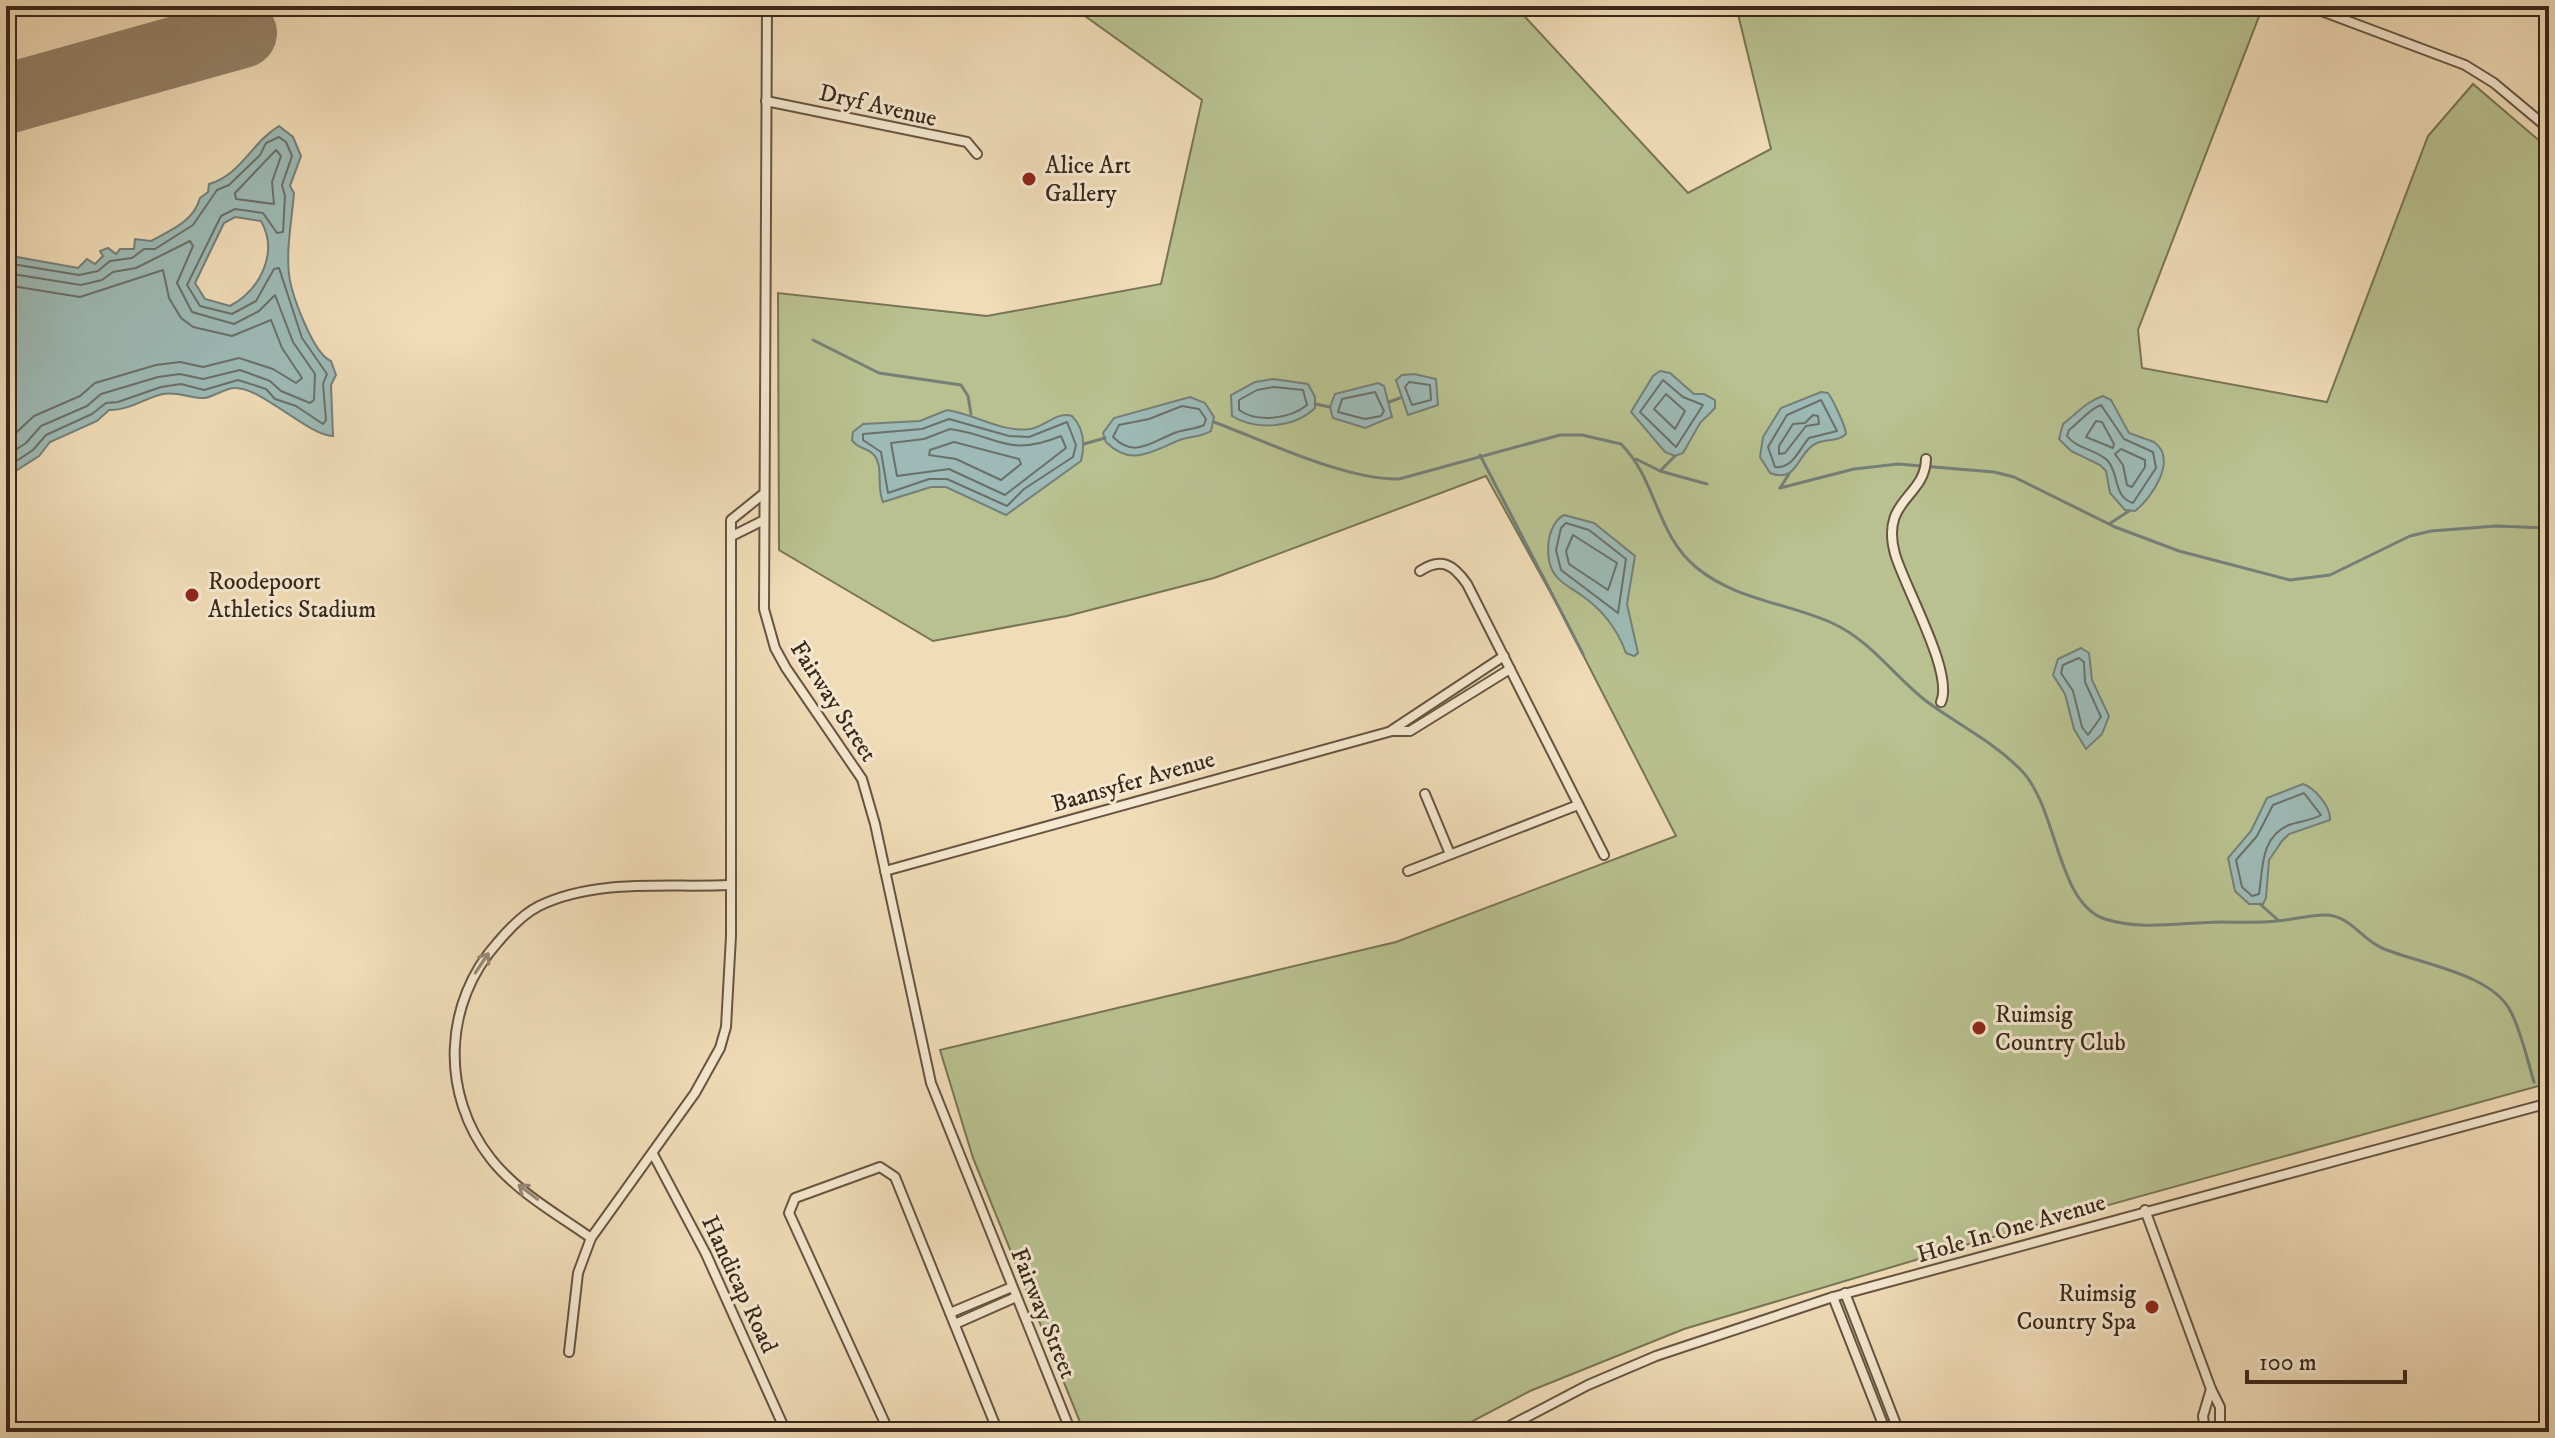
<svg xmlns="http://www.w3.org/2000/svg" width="2555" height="1438" font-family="'IM FELL DW Pica',serif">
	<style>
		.green { fill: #b8c18f; stroke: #787455; stroke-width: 2 }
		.water { fill: #9dbab6; stroke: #757f78; stroke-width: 2; fill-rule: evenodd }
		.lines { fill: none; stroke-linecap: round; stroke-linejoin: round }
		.shore { stroke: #6b7068; stroke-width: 2 }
		.stream { stroke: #757f78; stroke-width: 3 }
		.runway { stroke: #948269; stroke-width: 70 }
		.minor-casing { stroke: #675442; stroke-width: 12 }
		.minor { stroke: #f5e8d0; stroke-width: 8 }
		.oneway { stroke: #978876 }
		.poi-dot { fill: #8f2418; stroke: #f5e8d0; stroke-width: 3 }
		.labels { text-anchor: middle; stroke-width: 6; stroke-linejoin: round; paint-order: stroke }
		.street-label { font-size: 24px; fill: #39271b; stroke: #f5e8d0 }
		.poi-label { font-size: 24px; fill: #39271b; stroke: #f5e8d0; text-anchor: start }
	</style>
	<rect width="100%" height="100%" fill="#f0dcb7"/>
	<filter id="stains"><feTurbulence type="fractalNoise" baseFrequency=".0025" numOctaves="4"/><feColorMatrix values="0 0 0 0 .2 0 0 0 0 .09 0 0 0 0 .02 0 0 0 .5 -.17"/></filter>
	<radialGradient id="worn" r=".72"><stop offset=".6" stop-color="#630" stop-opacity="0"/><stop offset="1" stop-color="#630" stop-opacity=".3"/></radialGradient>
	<path class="green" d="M1071,6H1515L1688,193L1771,149L1736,6H2263L2138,330L2142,368L2327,402L2428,136L2473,84L2549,149V211L2545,220L2549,243V1083L1986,1239L1684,1329L1530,1391L1452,1432H1084L973,1158L940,1050L1396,942L1676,836L1558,606L1486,476L1214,578L1067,616L933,641L779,550L778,293L987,316L1161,284L1202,100Z"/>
	<g class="water">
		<path d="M279,126L293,137L301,156L290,186L294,193C292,219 286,248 289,274C291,293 313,354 331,361L336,375L331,385L333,436C309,436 261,387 235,388C225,388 215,396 205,398C191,399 178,391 163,394C145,398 128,411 109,410L97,421L50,442L39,456L11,474L6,483V255L78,268L87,259L95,264L103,256L100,251L108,248L116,254L120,249H134L135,239L151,241C171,230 194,221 200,198L208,192L209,184C241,175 252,142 279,126ZM235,217L261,221C279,253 260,290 230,306L205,299L195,283L224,223Z"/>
		<path d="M1660,371L1670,373L1694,394H1704L1715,400V408L1700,423L1683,453L1675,456L1665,452L1631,412L1653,376Z"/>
		<path d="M1414,374L1436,379L1438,405L1408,415L1396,380L1402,375Z"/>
		<path d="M1273,379L1308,384L1315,397V408C1294,428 1256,431 1232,416L1231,395L1255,382Z"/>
		<path d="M1378,383L1384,386L1392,417L1365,428L1333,418L1330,407L1335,394Z"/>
		<path d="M1821,392L1828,393C1833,400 1846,427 1846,434C1836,443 1826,438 1815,444C1797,453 1798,484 1770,473L1760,457L1763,437L1781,408Z"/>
		<path d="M2103,396L2111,400L2129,433L2154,442C2178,459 2152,498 2135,511L2125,510L2110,493L2106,471L2100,465L2071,451L2059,439L2063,424C2076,414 2087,401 2103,396Z"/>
		<path d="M1190,397L1205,403L1214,417L1211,431C1200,438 1186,436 1175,442C1149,453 1130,466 1106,442L1103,433L1114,418Z"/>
		<path d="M947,410C975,414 1002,433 1030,429C1045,427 1057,411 1072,416C1084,428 1085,445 1081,461L1006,515L946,487H931L883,502C876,488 884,467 874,455C867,447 857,449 852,440L853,432L863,424L920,421Z"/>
		<path d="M1564,515L1594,523L1635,556L1627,604L1638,653L1634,656L1626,653C1617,628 1603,610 1581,595C1573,589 1562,584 1556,576C1543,561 1546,524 1564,515Z"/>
		<path d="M2081,648L2089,653L2092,680L2109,716L2102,734L2086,749L2074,729L2065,694L2053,675L2058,659Z"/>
		<path d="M2303,784C2315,788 2331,807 2330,820L2289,834L2282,841L2269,860L2266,898L2263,904H2249L2235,891L2228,858L2251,831L2267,798Z"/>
	</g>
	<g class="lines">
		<g class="shore">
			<path d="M276,150L281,156L272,182L274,204L236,199L235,193Z"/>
			<path d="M6,263L79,275L98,271L110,261L132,258L144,249H155L193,225L217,190L229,185L260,155L266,143L279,137L286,142L292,156L282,185L285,196L283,232L277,233L263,213L235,209L221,216L187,285L200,306L232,314L256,301L274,269L279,268L302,338L327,374L323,384L326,420L323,424L296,406L275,399L266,389L238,380L204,390L181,384L161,387L118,402L106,403L92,414L46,435L33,450L6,468"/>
			<path d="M6,273L81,285L102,280L113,272L136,268L190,241L193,246L177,283L192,312L234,324L259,311L275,295L293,342L315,374L314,400L310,403L281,391L270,381L240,370L203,379L180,374L158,377L101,394L87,406L41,426L26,443L6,456"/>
			<path d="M6,285L80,297L163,270L169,298L181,318L193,327L232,336L271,320L282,348L302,378L296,383L273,369L239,358L203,367L180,362L156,365L95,383L80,396L34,416L6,442"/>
			<path d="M1663,380L1683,397L1703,405L1676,447L1640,412Z"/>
			<path d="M1409,382L1430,385L1431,400L1412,405L1405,387Z"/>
			<path d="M1274,387L1303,390L1307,405C1290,419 1257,423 1239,410V400L1257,390Z"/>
			<path d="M1375,392L1384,411L1381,416L1365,419L1338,412L1342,399Z"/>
			<path d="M1666,394L1685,411L1675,429L1654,409Z"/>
			<path d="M1821,400L1837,431L1809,438C1799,449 1793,469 1775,467L1768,447L1787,415Z"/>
			<path d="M2101,405L2124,439L2153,452L2156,468L2133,503C2112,496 2120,473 2107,460C2095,449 2077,449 2067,436L2069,430C2080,422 2089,409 2101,405Z"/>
			<path d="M1182,406L1199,409L1206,419L1204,425C1194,430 1182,429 1172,434C1150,443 1134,458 1113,437L1119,425L1149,419Z"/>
			<path d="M1813,415L1818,416L1819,424L1806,426L1785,453L1779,454V446L1793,424L1805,423Z"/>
			<path d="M949,419L1009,436L1029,437L1067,422L1076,445L1073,457L1024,489L1007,506L947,479H929L888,493L881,452L863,440V434L922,429Z"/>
			<path d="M2096,421L2102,422L2114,444L2113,448L2086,437Z"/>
			<path d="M950,429C1000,436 1007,458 1061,436L1066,448L1005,495L949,469L897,476L891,443L924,439Z"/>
			<path d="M954,442L1019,459L1021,464L1001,480L956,459L929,455L930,450Z"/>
			<path d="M2121,449L2145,460V467L2132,487L2127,485L2123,465L2115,454Z"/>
			<path d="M1566,523L1589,530L1626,559L1618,613L1561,570L1556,550L1561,528Z"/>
			<path d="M1573,535L1617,563L1608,590L1569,564L1566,551Z"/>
			<path d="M2079,658L2084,662L2085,682L2101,717L2088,735L2082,727L2073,691L2061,673L2063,665Z"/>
			<path d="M2304,793L2321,815C2311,821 2299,821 2289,825C2260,837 2263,869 2259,894L2252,896L2242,887L2236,860L2257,836L2273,805Z"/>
		</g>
		<g class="stream">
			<path d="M813,340L879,373L961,385L968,396L971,414"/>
			<path d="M1389,402L1400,398"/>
			<path d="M1315,404L1330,407"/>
			<path d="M1214,422C1265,441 1345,480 1399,479L1560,435H1582L1621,444C1657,480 1656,535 1697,568C1736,600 1788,603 1832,623C1870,640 1894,676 1926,701C1957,724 1992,741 2020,769C2058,806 2056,903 2105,919C2142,931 2184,922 2221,922C2240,922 2258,923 2277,921C2293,920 2309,915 2325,915C2350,915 2361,939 2382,948C2419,964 2492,973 2511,1012C2522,1034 2527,1059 2534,1082"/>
			<path d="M1084,444L1105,438"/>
			<path d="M1480,455L1583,654"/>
			<path d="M1636,459L1660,471L1707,484"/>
			<path d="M1661,470L1675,456"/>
			<path d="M1780,488L1854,469L1898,464L1994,472L2014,477L2115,527L2179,551L2290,580L2330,575L2410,536L2431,531L2496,526L2549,528"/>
			<path d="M1780,488L1789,474"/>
			<path d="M2109,524L2129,511"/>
			<path d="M2260,904L2278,920"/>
		</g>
		<path class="runway" d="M6,99L242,33"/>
		<defs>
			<g id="minor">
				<path d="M767,6L764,609L775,648L786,668L862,779L875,824L931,1083L1071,1432"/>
				<path d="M2308,6L2465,65L2494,83L2549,129"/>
				<path d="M766,101L967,142L977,154"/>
				<path d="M1926,459C1925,498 1880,499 1895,554C1905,588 1954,673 1941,702"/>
				<path d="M732,536L762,521"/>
				<path d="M1420,571C1441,557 1453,564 1467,584L1604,855"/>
				<path d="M1392,730L1504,656"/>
				<path d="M1425,794L1450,854"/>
				<path d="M885,871L1392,731H1410L1510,669"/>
				<path d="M1408,871L1578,805"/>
				<path d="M653,1154L706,1254L786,1432"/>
				<path d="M2145,1210L2211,1389L2203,1416L2205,1432"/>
				<path d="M591,1238C557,1214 517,1192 491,1159C440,1094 443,1003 498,942C509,929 523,914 539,906C597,878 667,888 730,885"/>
				<path d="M1845,1293L1899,1432"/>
				<path d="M1833,1297L1886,1432"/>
				<path d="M950,1313L1012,1287"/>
				<path d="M955,1324L1016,1297"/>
				<path d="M569,1352L578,1273L591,1238L695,1093L720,1048L726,1027L731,936V520L762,495"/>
				<path d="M2211,1389L2220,1407V1432"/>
				<path d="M889,1432L789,1213L795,1198L880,1167L895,1177L998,1432"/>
				<path d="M1498,1432L1588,1385L1656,1356L1833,1297L2549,1103"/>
			</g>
		</defs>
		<use href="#minor" class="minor-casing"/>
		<use href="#minor" class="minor"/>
	</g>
	<defs><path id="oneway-shaft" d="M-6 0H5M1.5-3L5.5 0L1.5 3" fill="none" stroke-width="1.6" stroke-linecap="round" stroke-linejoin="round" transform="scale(2)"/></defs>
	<g class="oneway">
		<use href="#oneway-shaft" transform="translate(482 963) rotate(-56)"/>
		<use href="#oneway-shaft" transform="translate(528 1192) rotate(-143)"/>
	</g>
	<g class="poi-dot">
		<circle cx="1029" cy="179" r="8"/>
		<circle cx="192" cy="595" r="8"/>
		<circle cx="1979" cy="1028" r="8"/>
		<circle cx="2152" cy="1307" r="8"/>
	</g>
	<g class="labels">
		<g class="street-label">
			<text transform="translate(878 105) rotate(13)" y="8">Dryf Avenue</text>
			<text transform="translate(834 701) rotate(57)" y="8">Fairway Street</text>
			<text transform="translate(1133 781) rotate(-16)" y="8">Baansyfer Avenue</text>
			<text transform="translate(2011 1228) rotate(-16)" y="8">Hole In One Avenue</text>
			<text transform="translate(740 1284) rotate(65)" y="8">Handicap Road</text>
			<text transform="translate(1044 1313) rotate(68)" y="8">Fairway Street</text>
		</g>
		<g class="poi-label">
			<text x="1045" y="173">Alice Art<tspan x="1045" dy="28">Gallery</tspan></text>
			<text x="208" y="589">Roodepoort<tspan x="208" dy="28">Athletics Stadium</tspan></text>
			<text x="1995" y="1022">Ruimsig<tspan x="1995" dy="28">Country Club</tspan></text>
			<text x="2136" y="1301" text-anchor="end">Ruimsig<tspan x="2136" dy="28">Country Spa</tspan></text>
		</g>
	</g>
	<rect width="2555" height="1438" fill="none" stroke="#f0dcb7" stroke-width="32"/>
	<rect x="8" y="8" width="2539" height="1422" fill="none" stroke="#39271b" stroke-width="4"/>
	<rect x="16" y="16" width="2523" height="1406" fill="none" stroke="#39271b" stroke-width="2"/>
	<path d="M2247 1370v12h158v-12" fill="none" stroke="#39271b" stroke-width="4"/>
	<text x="2259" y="1370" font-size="24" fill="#39271b" stroke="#f5e8d0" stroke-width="6" paint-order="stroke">100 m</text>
	<rect width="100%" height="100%" filter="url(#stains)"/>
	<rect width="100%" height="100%" fill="url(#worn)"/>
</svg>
